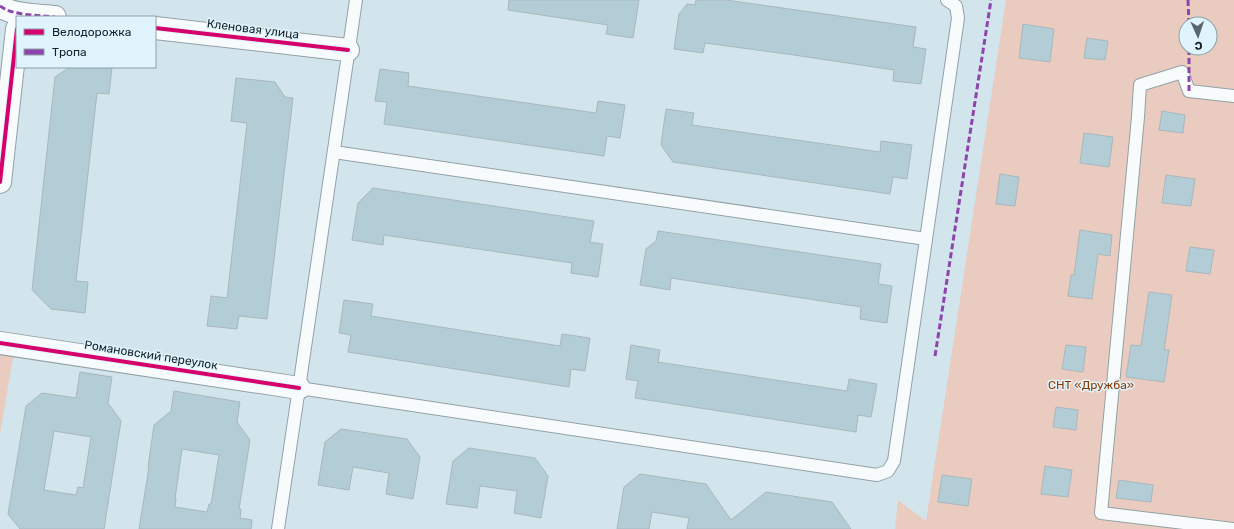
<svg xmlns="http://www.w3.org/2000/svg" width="1234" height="529" font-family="Rubik,sans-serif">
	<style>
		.green { fill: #e9ccbf; fill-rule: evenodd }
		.building { fill: #b3cdd7; stroke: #a9b7bd; fill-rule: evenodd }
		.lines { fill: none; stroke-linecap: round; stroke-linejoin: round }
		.service-casing { stroke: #93a1a7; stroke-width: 14 }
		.minor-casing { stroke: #93a1a7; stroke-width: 24 }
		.service { stroke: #f8fbfc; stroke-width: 12 }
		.minor { stroke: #f8fbfc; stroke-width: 22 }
		.quiet { stroke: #8e44ad; stroke-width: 3; stroke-dasharray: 6 3; stroke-linecap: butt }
		.cycleway-casing { stroke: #dff4fc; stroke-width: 6 }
		.cycleway { stroke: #d6006c; stroke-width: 4 }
		.labels { text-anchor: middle; stroke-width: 3; stroke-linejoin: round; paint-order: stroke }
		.street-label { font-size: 12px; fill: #162328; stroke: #dff4fc }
		.park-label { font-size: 12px; fill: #903701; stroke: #dff4fc }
	</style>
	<rect width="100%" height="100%" fill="#d2e4ec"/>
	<g class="green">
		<path d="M1006,0H1234V529H895L898,500L926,521ZM1186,24H1210V48H1186Z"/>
		<path d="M0,354L13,357L0,434Z"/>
	</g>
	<g class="building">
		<path d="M509,0H639L633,38L606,34L608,25L508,10Z"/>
		<path d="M696,0H726L916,27L913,47L926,49L921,84L893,81L894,70L794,55L705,43L703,53L674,49L679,14L687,4L695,5Z"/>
		<path d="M1023,24L1054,29L1050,62L1019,58Z"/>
		<path d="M1087,38L1108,41L1105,60L1084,58Z"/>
		<path d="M70,67H112L109,94L97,93L76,281L88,282L85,313L51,309L32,290L55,77Z"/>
		<path d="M380,69L409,73L408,86L596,113L598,101L625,105L620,138L607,136L604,156L384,124L387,102L375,101Z"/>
		<path d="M236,78L275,82L285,97L293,98L267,319L239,316L237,329L207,326L211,296L227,298L247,123L231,121Z"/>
		<path d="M666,109L694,113L692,125L880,152L881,141L912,145L907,179L893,177L890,194L673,162L661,145Z"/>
		<path d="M1162,111L1185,115L1183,133L1159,130Z"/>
		<path d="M1084,133L1113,137L1109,167L1080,163Z"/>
		<path d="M1000,174L1019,177L1015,206L996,204Z"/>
		<path d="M1166,175L1195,179L1191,206L1162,203Z"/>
		<path d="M373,188L594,221L590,242L603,244L598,277L571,273L572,263L384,235L383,245L352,240L358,203Z"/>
		<path d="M1080,230L1112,235L1110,256L1098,254L1092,299L1068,296L1071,275H1074Z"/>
		<path d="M658,231L881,264L878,284L892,286L887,323L860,319L861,307L671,278L670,290L640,285L646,249L656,241Z"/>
		<path d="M1190,247L1214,250L1210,274L1186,271Z"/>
		<path d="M1149,292L1172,295L1164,350H1169L1164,382L1126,377L1131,345L1141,346Z"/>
		<path d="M344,300L373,304L371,316L560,346L562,334L590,338L585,371L571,369L569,387L348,352L351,335L339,333Z"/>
		<path d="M631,345L660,350L658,362L847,391L849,379L877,384L871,417L858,415L856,432L635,398L638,381L626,379Z"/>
		<path d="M1066,345L1086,347L1083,372L1062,369Z"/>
		<path d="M80,372L112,377L108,403L121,421L104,529H20L8,514L26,406L42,393L76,398ZM54,431L91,437L83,488L78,487L76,495L44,490Z"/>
		<path d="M174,391L240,402L237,422L250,440L239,509H241L240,518L252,520L251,529H139L149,467H148L154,425L171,411ZM182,449L219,455L211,504H209L207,512L175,507L176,499H175Z"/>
		<path d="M1056,407L1078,410L1076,430L1053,427Z"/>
		<path d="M341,429L407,439L420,457L413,499L386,494L389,473L353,467L349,490L318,485L325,442Z"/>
		<path d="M469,448L535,458L548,476L541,518L514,513L517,491L480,486L477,508L446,504L453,461Z"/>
		<path d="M1045,466L1072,470L1068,497L1041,494Z"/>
		<path d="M640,474L706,484L731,520L766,492L832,502L851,529H687L689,518L652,512L649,529H617L624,487Z"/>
		<path d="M942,475L972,479L968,506L938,502Z"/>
		<path d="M1119,480L1153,485L1151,502L1116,498Z"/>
	</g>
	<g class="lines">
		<defs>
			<g id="service">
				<path d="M356,0L299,388L877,475L888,471L894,461L958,18L956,6L947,0"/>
				<path d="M1234,96L1189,91L1182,72L1140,85L1138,117L1101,513L1234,529"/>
				<path d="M334,152L926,239"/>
				<path d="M278,529L299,388"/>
			</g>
			<g id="minor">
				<path d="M0,6C13,16 39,15 55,17"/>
				<path d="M155,28L348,50"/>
				<path d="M0,182L17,29"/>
				<path d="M0,343L299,388"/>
			</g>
		</defs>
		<use href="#service" class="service-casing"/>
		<use href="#minor" class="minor-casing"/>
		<use href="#service" class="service"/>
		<use href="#minor" class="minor"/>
		<g class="quiet">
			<path d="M1188,0L1189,24"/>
			<path d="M0,6C13,16 39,15 55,17"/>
			<path d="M1189,91V48"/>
			<path d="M935,356L991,0"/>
		</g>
		<defs>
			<g id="cycleway">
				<path d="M155,28L348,50"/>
				<path d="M0,182L17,29"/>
				<path d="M0,343L299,388"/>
			</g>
		</defs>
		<use href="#cycleway" class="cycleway-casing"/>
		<use href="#cycleway" class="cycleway"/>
	</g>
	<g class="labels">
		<g class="street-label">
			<text transform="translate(253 29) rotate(7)" y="4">Кленовая улица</text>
			<text transform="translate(151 355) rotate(9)" y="4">Романовский переулок</text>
		</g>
		<g class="park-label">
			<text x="1091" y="389">СНТ «Дружба»</text>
		</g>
	</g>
	<rect x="16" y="16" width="140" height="52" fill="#dff4fc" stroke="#8fa0a7"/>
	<rect x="24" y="29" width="20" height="6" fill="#d6006c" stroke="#8fa0a7"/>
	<text x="52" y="36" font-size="12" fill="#162328">Велодорожка</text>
	<rect x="24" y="49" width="20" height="6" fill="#8e44ad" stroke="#8fa0a7"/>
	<text x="52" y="56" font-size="12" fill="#162328">Тропа</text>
	<g transform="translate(1198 36) rotate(177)"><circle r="19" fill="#dff4fc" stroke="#8fa0a7"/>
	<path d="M0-3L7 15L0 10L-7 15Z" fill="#58676d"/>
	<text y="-6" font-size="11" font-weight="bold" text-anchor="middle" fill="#162328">С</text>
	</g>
</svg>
